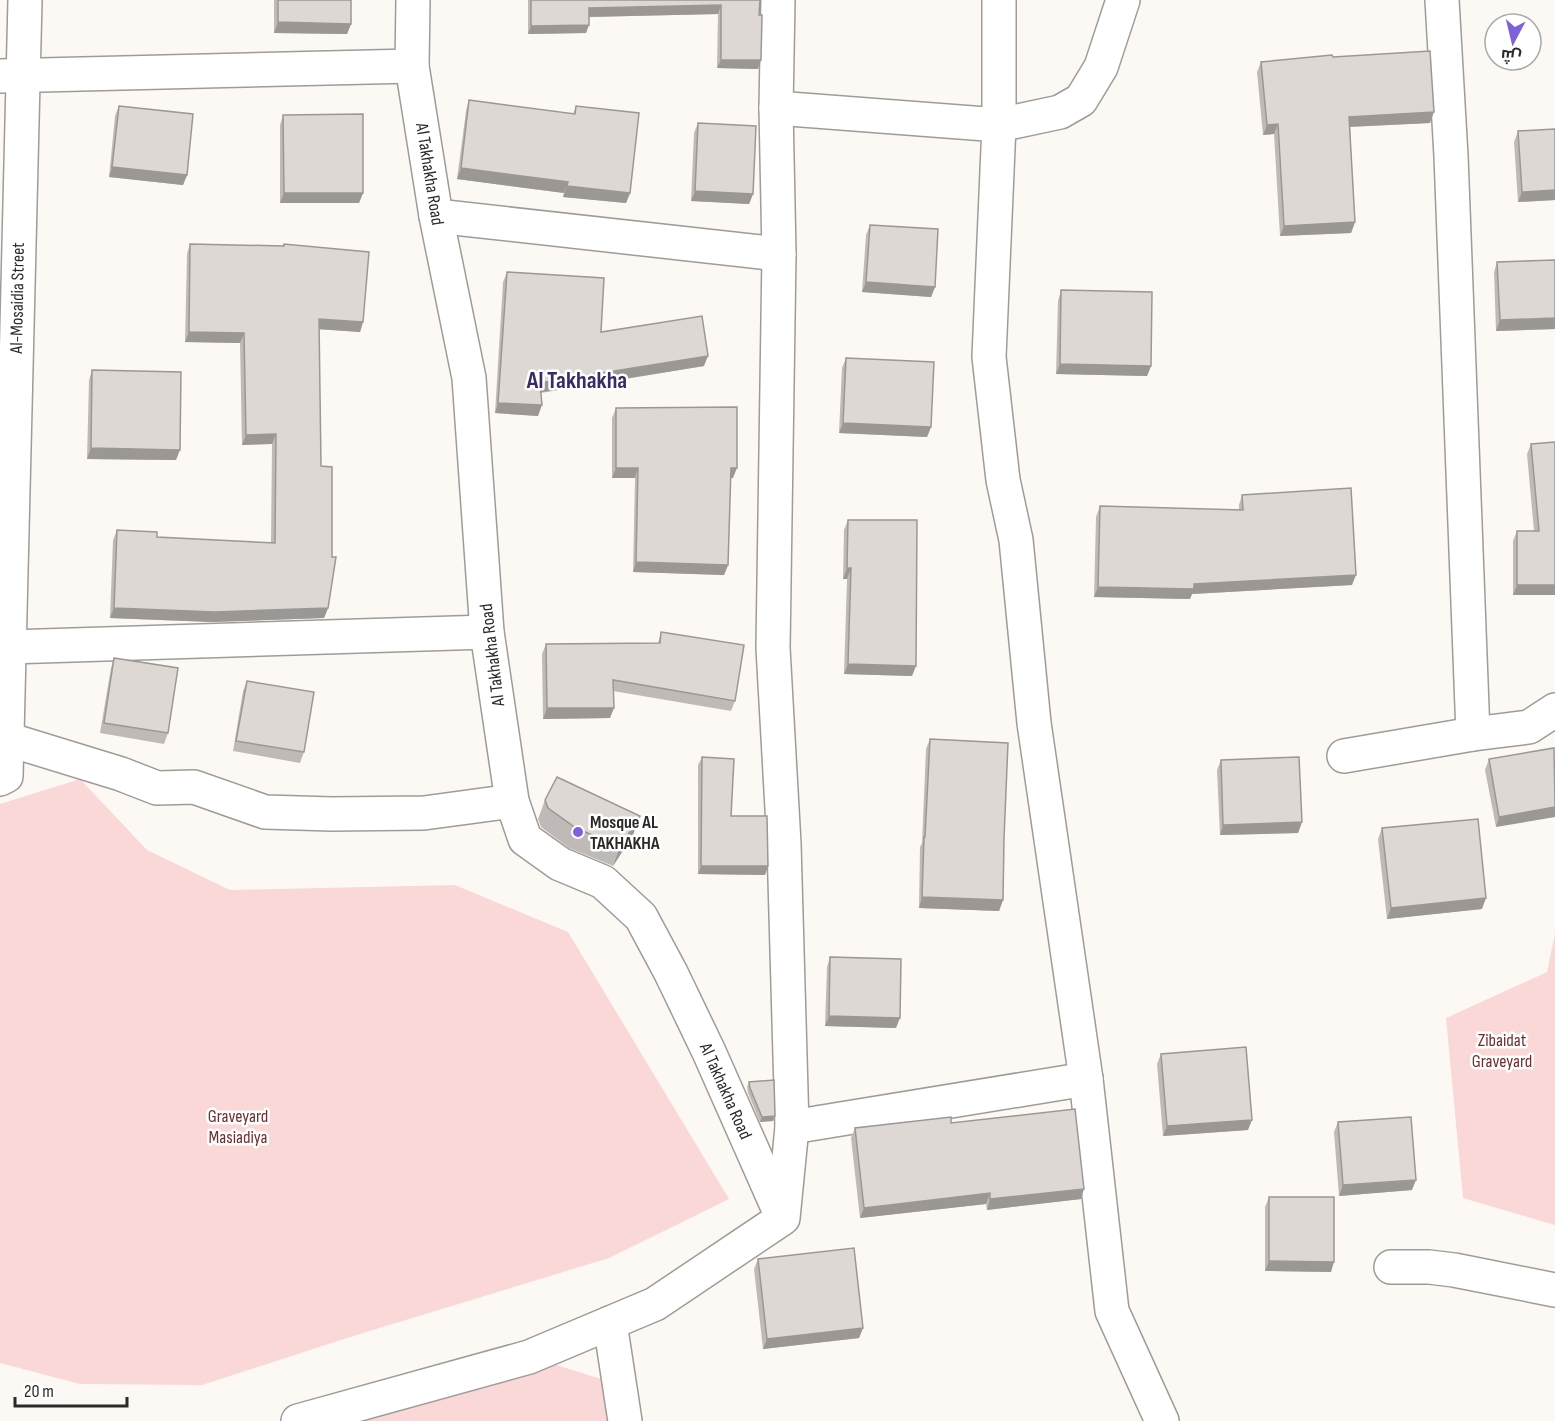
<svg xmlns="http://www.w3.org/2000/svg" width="1555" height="1421" font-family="'Sofia Sans Condensed',Cairo,sans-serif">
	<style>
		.green { fill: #fad8d7 }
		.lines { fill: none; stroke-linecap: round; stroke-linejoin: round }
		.street-casing { stroke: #9f9c98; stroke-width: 36 }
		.street { stroke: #fff; stroke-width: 33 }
		.wall { fill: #bfbab7 }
		.shaded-wall { fill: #9b9795 }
		.building { fill: #ded8d5; stroke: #9b9795; stroke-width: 1.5 }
		.poi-dot { fill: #7f60db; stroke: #fff; stroke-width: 2 }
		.labels { text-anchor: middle; stroke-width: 5; stroke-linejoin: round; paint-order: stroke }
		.street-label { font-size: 18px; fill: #2b2a28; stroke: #fff }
		.poi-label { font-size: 18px; font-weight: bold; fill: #2b2a28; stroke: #fff; text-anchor: start }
		.park-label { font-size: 18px; fill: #6f2e30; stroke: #fff }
		.district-label { font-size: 24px; font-weight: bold; fill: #3a2b67; stroke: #fff }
	</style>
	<rect width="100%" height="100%" fill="#fcf9f4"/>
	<g class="green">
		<path d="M80,779L147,850L230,890L455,885L568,932L729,1199L609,1258L353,1336L202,1385L80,1384L0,1363V804Z"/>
		<path d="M1555,933V1225L1463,1198L1446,1018L1547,972Z"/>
		<path d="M512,1351L601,1379L619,1421H318Z"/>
	</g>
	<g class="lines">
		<defs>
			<g id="street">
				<path d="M413,0L412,66L436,216L469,378L487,632L512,801L525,839L560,864L603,882L641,917L671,973L709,1052L782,1217"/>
				<path d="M999,0V125L989,357L1003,480L1016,540L1034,723L1086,1079L1112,1311L1162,1421"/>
				<path d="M1442,0L1451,156L1473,734"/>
				<path d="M0,76L412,66"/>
				<path d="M776,108L999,125L1060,112L1081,100L1101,67L1123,0"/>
				<path d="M436,216L779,254"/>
				<path d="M9,647L487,632"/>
				<path d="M7,739L121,774L157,788L194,787L265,812L332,814L424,813L512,801"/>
				<path d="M1344,756L1473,734L1529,727L1555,710"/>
				<path d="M0,779L6,776L25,0"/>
				<path d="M792,1127L1086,1079"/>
				<path d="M1391,1267H1429L1454,1270L1555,1290"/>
				<path d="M610,1323L625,1421"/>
				<path d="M298,1421L529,1357L655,1304L783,1218L792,1127L784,844L773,648L779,254L776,108L778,0"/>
			</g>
		</defs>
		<use href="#street" class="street-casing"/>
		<use href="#street" class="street"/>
	</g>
	<g class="wall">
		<path d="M274,0H351V24L347,34L274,33Z"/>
		<path d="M528,0H760L759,15L758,69L717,68L718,14L589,17L586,33L528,34Z"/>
		<path d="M1333,57L1430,123L1350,127L1355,222L1351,233L1280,236L1274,134L1263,135L1257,72L1261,62Z"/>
		<path d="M469,100L573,114L576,106L630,193L626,203L563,197L564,193L457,179L466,111Z"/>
		<path d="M119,106L187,175L183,185L109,177L115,116Z"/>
		<path d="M283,115L363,193L359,203H280V125Z"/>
		<path d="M698,123L753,194L749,204L691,201L694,133Z"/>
		<path d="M1555,129V200L1518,202L1514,142L1518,131Z"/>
		<path d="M870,225L935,287L931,297L862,292L866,235Z"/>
		<path d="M190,244L283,246L284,244L363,322L360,332L319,329L321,466L328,608L324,618L212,622L110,618L113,540L117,530L157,537L271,543L272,444L242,445L240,343L185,342L187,254Z"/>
		<path d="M1555,260V329L1496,331L1494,272L1497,262Z"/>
		<path d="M507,272L601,332L704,366L541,393L538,416L495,413L503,282Z"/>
		<path d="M1061,290L1151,366L1147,376L1056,374L1058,301Z"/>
		<path d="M846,358L931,427L927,437L839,433L842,368Z"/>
		<path d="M92,370L176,460L87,459L89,380Z"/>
		<path d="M616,408L733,478H730L728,565L724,575L633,572L635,478H612V418Z"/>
		<path d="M1555,442V595H1513V541L1517,531H1534L1527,454L1531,444Z"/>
		<path d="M1242,495L1352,585L1192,594L1190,599L1094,597L1096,517L1100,506L1239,510V505Z"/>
		<path d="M848,520L912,676L844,674L847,579H843L844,530Z"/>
		<path d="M661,632L735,701L731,711L613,691L610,718L543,719L542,654L546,644L658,643Z"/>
		<path d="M114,658L168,733L164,744L100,733L111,668Z"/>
		<path d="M247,681L304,752L300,763L233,751L243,691Z"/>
		<path d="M930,739L1004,839L1003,900L999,911L919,908L920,847L922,843L926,749Z"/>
		<path d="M1554,748L1496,827L1485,770L1489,759Z"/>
		<path d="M702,757L731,816L768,866L765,875L698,874V765Z"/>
		<path d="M1221,760L1302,822L1298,833L1220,835L1217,770Z"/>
		<path d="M545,800L633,835L613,866L569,848L541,827L538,819Z"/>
		<path d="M1382,828L1482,909L1387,919L1378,839Z"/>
		<path d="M830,957L896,1028L825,1026L827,967Z"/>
		<path d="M1161,1054L1248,1130L1163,1136L1157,1064Z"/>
		<path d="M749,1082L775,1116L773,1121L760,1122L748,1093L747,1087Z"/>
		<path d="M1338,1122L1412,1190L1339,1196L1334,1132Z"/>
		<path d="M951,1123L1081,1199L987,1210L986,1204L860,1218L851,1138L855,1128Z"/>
		<path d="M1269,1197L1331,1272L1265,1271V1207Z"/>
		<path d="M758,1259L863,1328L859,1338L763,1349L754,1269Z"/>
	</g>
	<g class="shaded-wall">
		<path d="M721,5L718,14L586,17L589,8Z"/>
		<path d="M278,22L351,24L347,34L274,33Z"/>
		<path d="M589,25L586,33L528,34L531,26Z"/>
		<path d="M721,60H761L758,69L717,68Z"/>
		<path d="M1434,112L1430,123L1345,127L1349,117Z"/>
		<path d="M1278,124L1274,134L1263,135L1267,125Z"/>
		<path d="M112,167L187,175L183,185L109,177Z"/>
		<path d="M461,168L568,182L564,193L457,179Z"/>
		<path d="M567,186L630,193L626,203L563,197Z"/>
		<path d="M1555,190V200L1518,202L1522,192Z"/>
		<path d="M695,191L753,194L749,204L691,201Z"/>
		<path d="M284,193H363L359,203H280Z"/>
		<path d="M1355,222L1351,233L1280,236L1284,226Z"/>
		<path d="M866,282L935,287L931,297L862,292Z"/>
		<path d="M1555,318V329L1496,331L1500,320Z"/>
		<path d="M319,319L363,322L360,332L316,329Z"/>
		<path d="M189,332L244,333L240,343L185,342Z"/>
		<path d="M708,356L704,366L536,393L540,383Z"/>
		<path d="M1060,364L1151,366L1147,376L1056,374Z"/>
		<path d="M498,403L542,405L538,416L495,413Z"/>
		<path d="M843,423L931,427L927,437L839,433Z"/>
		<path d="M276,434L272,444L242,445L246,435Z"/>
		<path d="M91,448L180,450L176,460L87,459Z"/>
		<path d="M616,468H638L635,478H612Z"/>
		<path d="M731,468H737L733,478H727Z"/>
		<path d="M636,562L728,565L724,575L633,572Z"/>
		<path d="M847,568H851L847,579H843Z"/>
		<path d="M1356,575L1352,585L1192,594L1190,599L1094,597L1098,587L1194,584Z"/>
		<path d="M1517,585H1555V595H1513Z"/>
		<path d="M114,608H328L324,618L212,622L110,618Z"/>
		<path d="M848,664L916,666L912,676L844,674Z"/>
		<path d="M547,708H614L610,718L543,719Z"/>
		<path d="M1555,807V817L1496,827L1499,817Z"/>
		<path d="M640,816L633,835L613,866L620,847Z"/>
		<path d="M1302,822L1298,833L1220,835L1223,825Z"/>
		<path d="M701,866H768L765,875L698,874Z"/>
		<path d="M922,897L1003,900L999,911L919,908Z"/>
		<path d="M1486,898L1482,909L1387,919L1391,908Z"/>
		<path d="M829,1016L900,1018L896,1028L825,1026Z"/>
		<path d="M775,1116L773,1121L760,1122L762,1117Z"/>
		<path d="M1252,1120L1248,1130L1163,1136L1167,1126Z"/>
		<path d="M1416,1180L1412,1190L1339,1196L1343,1185Z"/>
		<path d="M1084,1189L1081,1199L987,1210L990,1199Z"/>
		<path d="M990,1193L986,1204L860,1218L864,1208Z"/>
		<path d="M1269,1261L1334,1262L1331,1272L1265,1271Z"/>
		<path d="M863,1328L859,1338L763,1349L767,1339Z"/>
	</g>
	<g class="building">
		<path d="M278,0H351V24L278,22Z"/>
		<path d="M531,0H760L759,15H762L761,60H721V5L589,8V25L531,26Z"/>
		<path d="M1430,51L1434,112L1349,117L1355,222L1284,226L1278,124L1267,125L1261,62L1332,55L1333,57Z"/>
		<path d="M469,100L575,114L576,106L639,113L630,193L567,186L568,182L461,168Z"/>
		<path d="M119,106L193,114L187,175L112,167Z"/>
		<path d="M363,114V193H284L283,115Z"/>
		<path d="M698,123L756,126L753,194L695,191Z"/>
		<path d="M1555,129V190L1522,192L1518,131Z"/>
		<path d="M870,225L938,229L935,287L866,282Z"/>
		<path d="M190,244L284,246V244L369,252L363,322L319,319L321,466L332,467V557H336L328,608L215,612L114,608L117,530L157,532V537L275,543L276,434L246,435L244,333L189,332Z"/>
		<path d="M1555,260V318L1500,320L1497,262Z"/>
		<path d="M507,272L604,278L601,332L702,316L708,356L540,383L542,405L498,403Z"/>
		<path d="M1061,290L1152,292L1151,366L1060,364Z"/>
		<path d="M846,358L934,362L931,427L843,423Z"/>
		<path d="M92,370L181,372L180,450L91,448Z"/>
		<path d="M737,407V468H731L728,565L636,562L638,468H616V408Z"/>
		<path d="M1555,442V585H1517V531H1539L1531,444Z"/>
		<path d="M1351,488L1356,575L1194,584V589L1098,587L1100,506L1243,510L1242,495Z"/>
		<path d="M848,520H917L916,666L848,664L851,568H847Z"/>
		<path d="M661,632L744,645L735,701L613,680L614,708H547L546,644L660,643Z"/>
		<path d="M114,658L178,668L168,733L104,723Z"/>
		<path d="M247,681L314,692L304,752L236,741Z"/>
		<path d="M930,739L1008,743L1004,839L1003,900L922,897L924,837H925Z"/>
		<path d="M1554,748L1555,807L1499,817L1489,759Z"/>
		<path d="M702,757L734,759L731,816H767L768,866H701Z"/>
		<path d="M1299,757L1302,822L1223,825L1221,760Z"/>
		<path d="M557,777L640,816L620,847L576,828L548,808L545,800Z"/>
		<path d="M1478,819L1486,898L1391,908L1382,828Z"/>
		<path d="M830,957L901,959L900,1018L829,1016Z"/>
		<path d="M1246,1047L1252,1120L1167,1126L1161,1054Z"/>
		<path d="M774,1080L775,1116L762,1117L750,1088L749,1082Z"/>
		<path d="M1075,1109L1084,1189L990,1199V1193L864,1208L855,1128L951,1117V1123Z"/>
		<path d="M1411,1117L1416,1180L1343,1185L1338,1122Z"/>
		<path d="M1269,1197H1334V1262L1269,1261Z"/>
		<path d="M854,1248L863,1328L767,1339L758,1259Z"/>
	</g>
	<circle class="poi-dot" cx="578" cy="832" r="6"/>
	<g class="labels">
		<g class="street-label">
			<text transform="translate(430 174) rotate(81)" y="6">Al Takhakha Road</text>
			<text transform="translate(17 298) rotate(-89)" y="6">Al-Mosaidia Street</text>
			<text transform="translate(492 655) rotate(-97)" y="6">Al Takhakha Road</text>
			<text transform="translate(726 1091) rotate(66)" y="6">Al Takhakha Road</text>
		</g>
		<g class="poi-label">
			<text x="590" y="828">Mosque AL<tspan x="590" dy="21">TAKHAKHA</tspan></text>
		</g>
		<g class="park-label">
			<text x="1502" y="1046">Zibaidat<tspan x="1502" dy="21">Graveyard</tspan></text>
			<text x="238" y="1122">Graveyard<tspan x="238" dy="21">Masiadiya</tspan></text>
		</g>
		<g class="district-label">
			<text x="577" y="388">Al Takhakha</text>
		</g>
	</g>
	<g transform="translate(1513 42) rotate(187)"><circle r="28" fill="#ffffff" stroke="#aaaaa9" stroke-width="1.5"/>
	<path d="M0-4.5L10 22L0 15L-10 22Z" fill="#7f60db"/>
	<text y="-9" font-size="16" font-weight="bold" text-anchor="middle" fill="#2b2a28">ش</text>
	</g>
	<path d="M15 1397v9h112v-9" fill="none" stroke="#2b2a28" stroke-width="3"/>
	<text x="24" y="1397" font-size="18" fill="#2b2a28" stroke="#ffffff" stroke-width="4.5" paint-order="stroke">20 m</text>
</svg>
